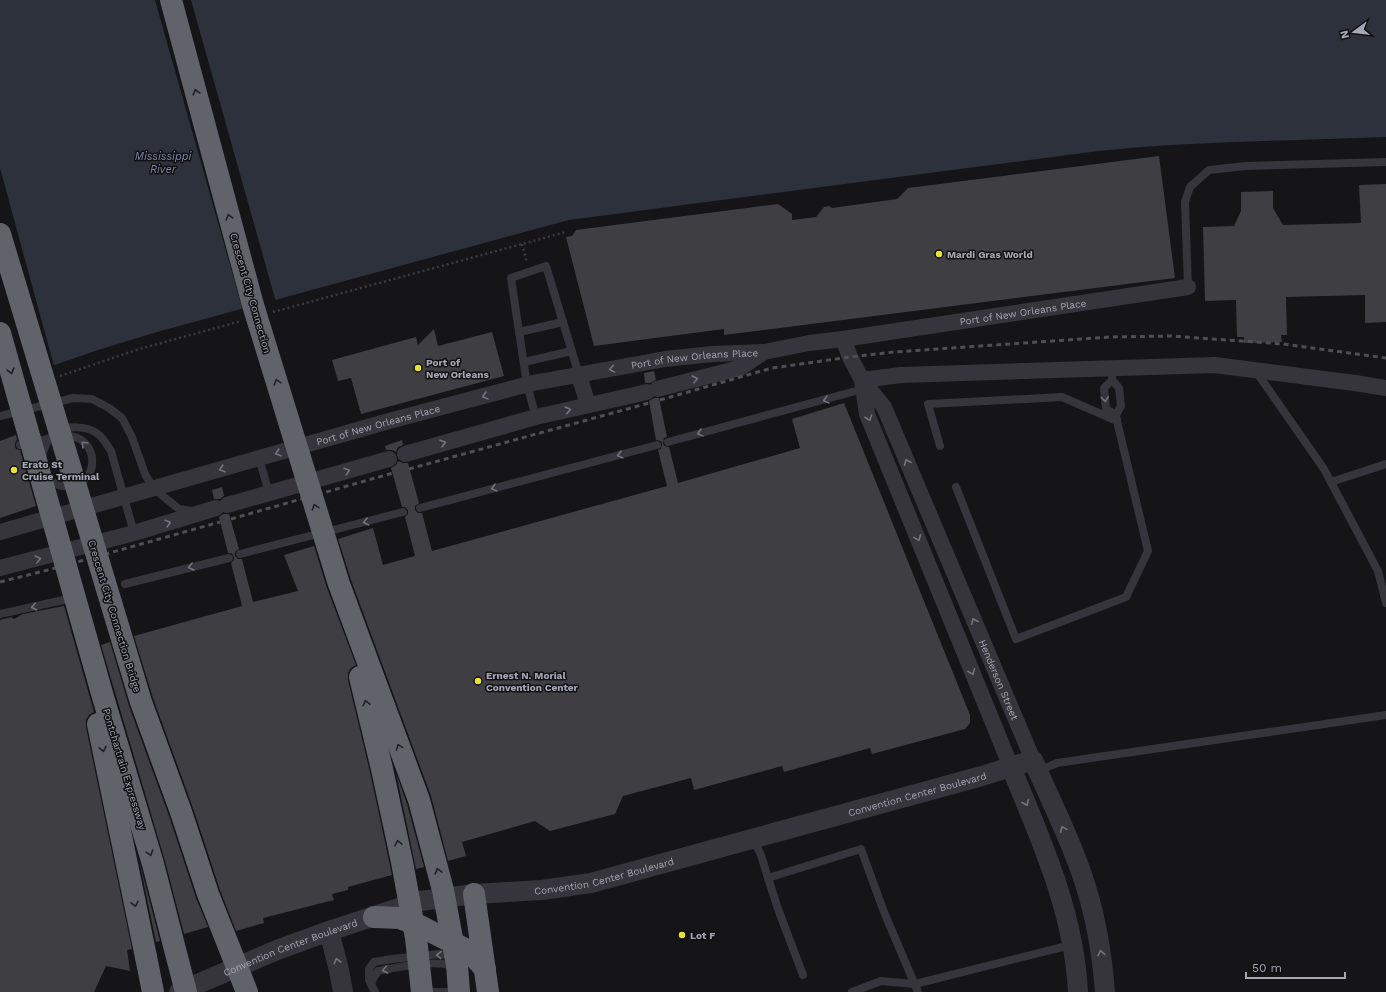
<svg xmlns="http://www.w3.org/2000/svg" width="1386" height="992" font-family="'Work Sans',sans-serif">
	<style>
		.water { fill: #2d313b }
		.pier { fill: #151416 }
		.building { fill: #3f3e43 }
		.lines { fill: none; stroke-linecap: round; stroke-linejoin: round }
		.path { stroke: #3b3b41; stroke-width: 2.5; stroke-dasharray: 2 3; stroke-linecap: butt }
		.service { stroke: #36353b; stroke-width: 8 }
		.minor { stroke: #36353b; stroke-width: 16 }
		.tertiary { stroke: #36353b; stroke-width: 20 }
		.motorway { stroke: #62626b; stroke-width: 22 }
		.rail { stroke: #4f4e55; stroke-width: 3; stroke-dasharray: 5 4; stroke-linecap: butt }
		.service-bridge { stroke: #36353b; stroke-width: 8 }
		.motorway-bridge { stroke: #62626b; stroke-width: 22 }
		.oneway { stroke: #202023 }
		.oneway2 { stroke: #74747e }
		.poi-dot { fill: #e8e139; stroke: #100f11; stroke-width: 1.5 }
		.labels { text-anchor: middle; stroke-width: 3; stroke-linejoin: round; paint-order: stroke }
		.poi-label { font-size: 10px; font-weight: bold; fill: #a6a7b5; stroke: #100f11; text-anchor: start }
		.street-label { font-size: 10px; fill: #a6a7b5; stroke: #100f11 }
		.water-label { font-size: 11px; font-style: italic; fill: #7f8aaf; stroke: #100f11 }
	</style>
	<rect width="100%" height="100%" fill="#151416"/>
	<path class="water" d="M0,0H1386V137C1290,141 1194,141 1099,151L569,220L157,332L98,350L0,384Z"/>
	<g class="pier">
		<path d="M155,0H191L276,302L243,311Z"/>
		<path d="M0,168L54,366L0,386Z"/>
	</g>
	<g class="building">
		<path d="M1159,156L1175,278L724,335V329L594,346L566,237L572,236L576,230L778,204L792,214V220L816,217L824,207L829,206L832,208L897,199L908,188Z"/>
		<path d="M1386,184V322L1365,323V295L1286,297L1287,335H1281L1282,342L1244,343V337H1237L1236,300L1205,301L1203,227L1234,226L1241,211V192L1273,191V208L1283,225L1361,223L1359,185Z"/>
		<path d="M434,329L438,346L492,332L504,376L361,414L351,378L338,381L332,360L416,337L418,345Z"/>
		<path d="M654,371L656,380L650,383H645L644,373Z"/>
		<path d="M654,398H659L667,437L664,438L663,443L664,446L669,447L678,483L800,448L792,419L844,403L970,715V723L965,729L872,754L870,748L784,772L782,766L694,790L691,778L623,796L615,814L550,831L535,821L462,842L466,856L448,861L431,796L351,580L338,539L373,528L383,565L415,556L405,517L408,514V510L405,507H402L391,468L396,465L398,461L403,463H408L419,503L415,506V510L418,513H422L432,551L667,486L658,450L661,449L662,444L661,441L656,440L649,401Z"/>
		<path d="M16,435L17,440L15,443V447L16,449L20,450L36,506L0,518V441Z"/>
		<path d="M402,440L403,445L398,447L396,452L392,450H386L385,446Z"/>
		<path d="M222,487L224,496L220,499H214L212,490Z"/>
		<path d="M223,514H229L239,549L235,552V556L238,559H242L253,602L298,591L284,555L314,546L327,588L356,665L351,668L348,673V680L370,772L392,875L348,887V890L332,894L334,900L263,918L264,923L236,931L220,890L193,808L153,698L134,636L242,606L231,563L234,560V556L231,553H228L219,517Z"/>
		<path d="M64,606L94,712L89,715L86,720V727L132,949L127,950L130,971L106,966L94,992H0V620L11,617L14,619L23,614Z"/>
		<path d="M110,642L129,706L169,816L196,898L208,927L184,934L165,861L101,645Z"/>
		<path d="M396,773L407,804L424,867L416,869Z"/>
		<path d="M139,860L160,941L156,942Z"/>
	</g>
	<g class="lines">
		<g class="path">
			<path d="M522,244L527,263"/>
			<path d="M273,312L566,232"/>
			<path d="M60,376L136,350L241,321"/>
		</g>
		<g class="service">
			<path d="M1188,287L1185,202L1190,187L1209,170L1246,166L1386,162"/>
			<path d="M519,332L563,322"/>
			<path d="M524,362L572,351"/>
			<path d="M1255,370L1324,469L1378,571L1386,603"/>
			<path d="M1112,375V380L1104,388L1106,409L1116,415"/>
			<path d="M0,416L73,398L92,399L109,408L122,418L132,437L145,474L153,488L179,509L192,511"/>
			<path d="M536,417L527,385L511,278L546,266L579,375"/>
			<path d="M668,442L863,389"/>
			<path d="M940,446L928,404L1062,397L1117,421"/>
			<path d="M42,458C43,450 48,436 57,432C68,425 88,426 98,434C104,439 107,445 111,451L134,533"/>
			<path d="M259,458L269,493"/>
			<path d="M46,475C50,481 57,486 64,486C102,489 102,432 62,436"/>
			<path d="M1331,482L1386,464"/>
			<path d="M956,487L1016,639L1126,597L1148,551L1117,421L1116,415L1121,406L1119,388L1112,380"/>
			<path d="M420,508L657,445"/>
			<path d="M240,554L403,512"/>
			<path d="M125,584L229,558"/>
			<path d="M0,614L68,599"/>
			<path d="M1038,771L1057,763L1386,715"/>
			<path d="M753,839L761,855L768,878L861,849L884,912L918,992"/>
			<path d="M768,878L778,909L803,975"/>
			<path d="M371,984L374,977L378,971C393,968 437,959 450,966C451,967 453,969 454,970"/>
			<path d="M375,992L369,980V969L374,962L392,959L440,954L453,957"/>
			<path d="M428,992H447"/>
			<path d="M852,992L881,981L915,984L1071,945"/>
		</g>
		<g class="minor">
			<path id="s1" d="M843,339L850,357L862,380L884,407L1033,760"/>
			<path id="s2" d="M764,352L809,343L843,339L1188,287"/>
			<path d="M579,375L588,405"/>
			<path d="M862,380L901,375L1215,365L1355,383L1386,388"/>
			<path d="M862,380L867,414L1011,767"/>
			<path d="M405,454L536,417L647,392"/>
			<path d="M227,505L389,459"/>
			<path id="s3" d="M0,532L389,421L533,383L665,359L712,354L764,352L740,368L657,389"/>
			<path d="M0,568L134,533L216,508"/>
		</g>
		<g class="tertiary">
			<path d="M1011,767C1041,840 1074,912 1078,992"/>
			<path d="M329,931L339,970L343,992"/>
			<path id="s4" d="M179,992L277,950L329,931L420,901L474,894L542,890L591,883L982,776L1033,760C1049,797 1068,834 1081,872C1095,911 1102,952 1105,992"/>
		</g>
		<g class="motorway">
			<path d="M474,894L488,992"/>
			<path d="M374,917L400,918L422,927L469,951L485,969"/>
			<path d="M146,957L153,992"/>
		</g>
		<g class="rail">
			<path d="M660,400L772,368L850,357L894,352L1110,337L1171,336L1283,344L1386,358"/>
			<path d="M409,469L649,403"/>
			<path d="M231,519L393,473"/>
			<path d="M0,582L52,569L220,522"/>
		</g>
		<path class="service-bridge" d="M20,445L52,438"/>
		<g class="motorway-bridge">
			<path d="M171,0L253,305L339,584L419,800L443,890L457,965L459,992"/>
			<path d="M0,234L141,702L181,812L208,894L247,992"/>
			<path d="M0,333L103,697L153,864L186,992"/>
			<path d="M360,677L382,769L402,862L416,938L422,992"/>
			<path d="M98,724L146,957"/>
		</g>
	</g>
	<defs><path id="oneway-chevron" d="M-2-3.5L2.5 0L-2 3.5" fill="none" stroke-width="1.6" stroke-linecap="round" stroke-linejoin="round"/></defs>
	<g class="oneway">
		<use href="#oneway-chevron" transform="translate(196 92) rotate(-105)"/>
		<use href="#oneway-chevron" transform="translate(229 217) rotate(-105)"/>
		<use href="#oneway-chevron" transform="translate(11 371) rotate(74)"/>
		<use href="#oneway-chevron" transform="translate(277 382) rotate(-107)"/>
		<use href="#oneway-chevron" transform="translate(315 507) rotate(-107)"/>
		<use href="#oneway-chevron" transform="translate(366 703) rotate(-103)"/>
		<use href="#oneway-chevron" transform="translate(399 747) rotate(-110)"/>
		<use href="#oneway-chevron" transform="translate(103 749) rotate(78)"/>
		<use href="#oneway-chevron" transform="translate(398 843) rotate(-102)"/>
		<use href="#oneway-chevron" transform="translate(150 853) rotate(73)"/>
		<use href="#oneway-chevron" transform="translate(438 871) rotate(-105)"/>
		<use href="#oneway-chevron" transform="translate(135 904) rotate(78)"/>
	</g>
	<g class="oneway2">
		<use href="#oneway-chevron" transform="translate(612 369) rotate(170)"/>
		<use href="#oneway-chevron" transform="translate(695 379) rotate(-14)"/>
		<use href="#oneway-chevron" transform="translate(485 396) rotate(165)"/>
		<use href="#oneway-chevron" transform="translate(1105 399) rotate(83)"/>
		<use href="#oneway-chevron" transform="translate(826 400) rotate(165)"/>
		<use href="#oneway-chevron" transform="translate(568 410) rotate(-13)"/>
		<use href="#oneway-chevron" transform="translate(869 418) rotate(71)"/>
		<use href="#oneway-chevron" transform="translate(700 433) rotate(165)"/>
		<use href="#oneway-chevron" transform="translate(443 443) rotate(-16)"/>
		<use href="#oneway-chevron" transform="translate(84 444) rotate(-135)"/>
		<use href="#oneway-chevron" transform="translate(278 453) rotate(164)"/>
		<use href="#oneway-chevron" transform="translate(620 455) rotate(165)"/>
		<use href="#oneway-chevron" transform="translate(907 462) rotate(-113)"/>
		<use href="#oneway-chevron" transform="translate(222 469) rotate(164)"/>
		<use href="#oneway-chevron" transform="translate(347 471) rotate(-16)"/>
		<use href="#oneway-chevron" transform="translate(494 488) rotate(165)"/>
		<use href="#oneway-chevron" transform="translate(366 522) rotate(166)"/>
		<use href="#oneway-chevron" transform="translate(168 523) rotate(-17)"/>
		<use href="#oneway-chevron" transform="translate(918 538) rotate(68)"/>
		<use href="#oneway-chevron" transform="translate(38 559) rotate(-14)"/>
		<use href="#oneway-chevron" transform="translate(191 567) rotate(166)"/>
		<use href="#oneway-chevron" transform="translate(34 607) rotate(167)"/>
		<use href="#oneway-chevron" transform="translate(974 621) rotate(-113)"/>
		<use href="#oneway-chevron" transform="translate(972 672) rotate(68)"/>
		<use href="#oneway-chevron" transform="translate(1026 803) rotate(67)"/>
		<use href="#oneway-chevron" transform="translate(1063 829) rotate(-114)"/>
		<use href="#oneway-chevron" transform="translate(1101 953) rotate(-100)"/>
		<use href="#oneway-chevron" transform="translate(439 955) rotate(-177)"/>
		<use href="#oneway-chevron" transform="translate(337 961) rotate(-104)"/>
		<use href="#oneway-chevron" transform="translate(385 970) rotate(169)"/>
	</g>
	<g class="poi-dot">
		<circle cx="939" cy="254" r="4"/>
		<circle cx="418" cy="368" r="4"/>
		<circle cx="14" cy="470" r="4"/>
		<circle cx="478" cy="681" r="4"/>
		<circle cx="682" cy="935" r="4"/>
	</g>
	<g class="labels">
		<g class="poi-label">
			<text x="947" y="258">Mardi Gras World</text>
			<text x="426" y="366">Port of<tspan x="426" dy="12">New Orleans</tspan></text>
			<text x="22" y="468">Erato St<tspan x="22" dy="12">Cruise Terminal</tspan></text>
			<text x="486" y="679">Ernest N. Morial<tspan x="486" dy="12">Convention Center</tspan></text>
			<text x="690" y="939">Lot F</text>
		</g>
		<g class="street-label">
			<text transform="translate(251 293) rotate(74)" y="4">Crescent City Connection</text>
			<text dy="4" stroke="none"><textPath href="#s2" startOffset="262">Port of New Orleans Place</textPath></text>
			<text dy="4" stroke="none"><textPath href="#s3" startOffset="717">Port of New Orleans Place</textPath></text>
			<text dy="4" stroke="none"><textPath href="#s3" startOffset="393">Port of New Orleans Place</textPath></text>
			<text transform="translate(115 616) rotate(73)" y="4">Crescent City Connection Bridge</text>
			<text dy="4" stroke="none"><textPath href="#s1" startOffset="376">Henderson Street</textPath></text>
			<text transform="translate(125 769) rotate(73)" y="4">Pontchartrain Expressway</text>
			<text dy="4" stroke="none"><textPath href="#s4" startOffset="768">Convention Center Boulevard</textPath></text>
			<text dy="4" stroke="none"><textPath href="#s4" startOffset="444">Convention Center Boulevard</textPath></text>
			<text dy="4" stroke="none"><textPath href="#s4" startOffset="120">Convention Center Boulevard</textPath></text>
		</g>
		<g class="water-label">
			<text x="163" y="160">Mississippi<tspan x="163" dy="13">River</tspan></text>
		</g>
	</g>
	<g transform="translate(1354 32) rotate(255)" stroke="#100f11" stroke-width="3" paint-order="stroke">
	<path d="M0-3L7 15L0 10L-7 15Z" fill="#a6a7b5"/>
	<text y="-6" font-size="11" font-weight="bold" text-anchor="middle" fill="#a6a7b5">N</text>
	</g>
	<path d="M1246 972v6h99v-6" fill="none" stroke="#a6a7b5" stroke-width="2"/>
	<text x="1252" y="972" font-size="12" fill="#a6a7b5" stroke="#100f11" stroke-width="3" paint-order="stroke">50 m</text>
</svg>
